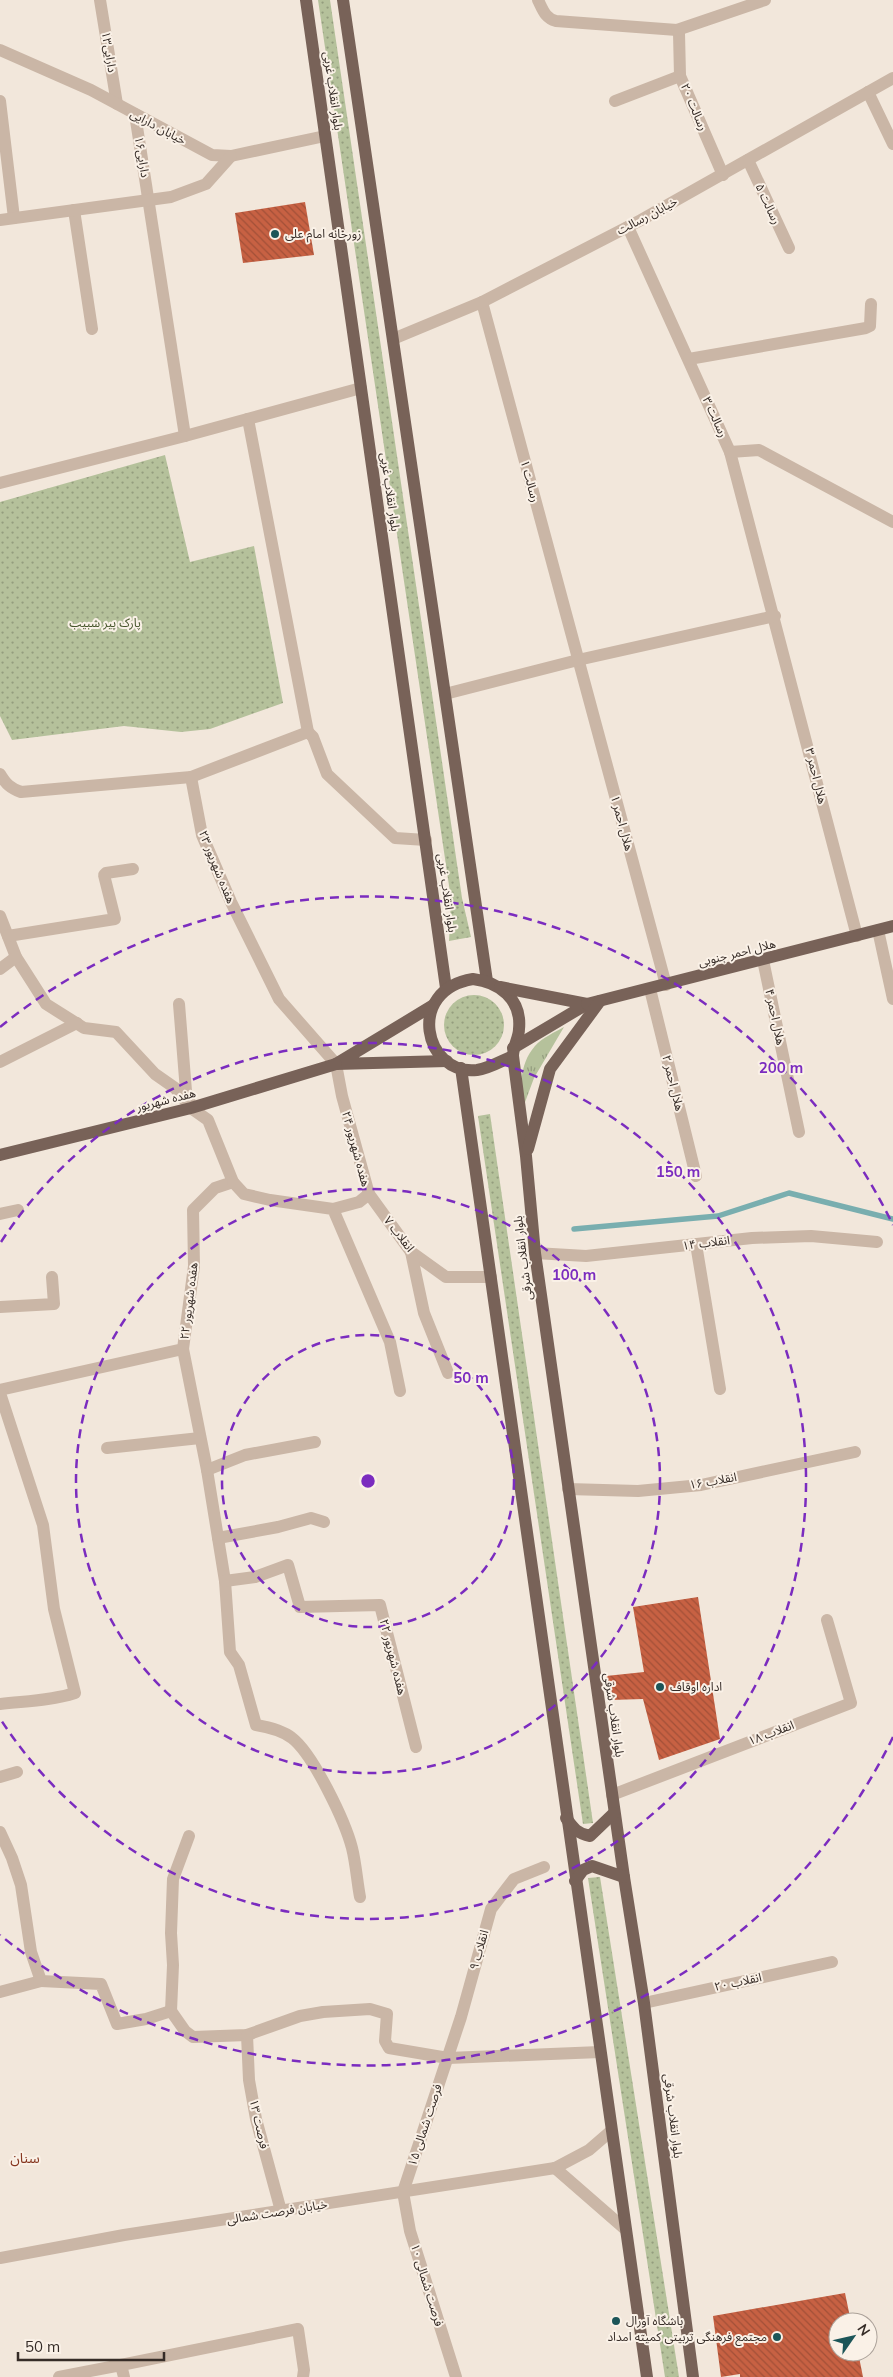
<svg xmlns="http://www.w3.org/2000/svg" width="893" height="2377" font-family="Mulish,'Noto Sans Arabic',sans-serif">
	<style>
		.grass { fill: url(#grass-tufts) }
		.park { fill: url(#park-dots) }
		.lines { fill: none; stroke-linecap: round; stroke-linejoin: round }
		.stream { stroke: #79aeaf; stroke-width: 5.5 }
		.building { fill: url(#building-back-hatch) }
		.minor { stroke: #cab6a6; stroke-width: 12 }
		.major { stroke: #786258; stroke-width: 12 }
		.ring { fill: none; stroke: #7b2cbf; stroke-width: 2.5; stroke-dasharray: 9 6 }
		.poi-dot { fill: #1c5558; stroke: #faf1e7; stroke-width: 2 }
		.labels { text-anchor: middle; stroke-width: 4; stroke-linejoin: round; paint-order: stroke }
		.street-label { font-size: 12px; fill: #362c27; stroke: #faf1e7 }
		.poi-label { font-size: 12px; fill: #362c27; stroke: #faf1e7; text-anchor: start }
		.park-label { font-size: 12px; fill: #46552b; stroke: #faf1e7 }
		.neighbourhood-label { font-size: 14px; fill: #86361f; stroke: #faf1e7 }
		.centre { fill: #7b2cbf; stroke: #faf1e7; stroke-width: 2.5 }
		.ring-label { font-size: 15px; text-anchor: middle; font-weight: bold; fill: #7b2cbf; stroke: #faf1e7; stroke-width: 4; stroke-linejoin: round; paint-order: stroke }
	</style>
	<defs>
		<pattern id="grass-tufts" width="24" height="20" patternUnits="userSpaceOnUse" patternTransform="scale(1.25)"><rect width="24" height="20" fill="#b5c19b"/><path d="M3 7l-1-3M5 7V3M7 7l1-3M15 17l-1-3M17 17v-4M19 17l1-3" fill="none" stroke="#949d7e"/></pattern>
		<pattern id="park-dots" width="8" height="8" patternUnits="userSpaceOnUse" patternTransform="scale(1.25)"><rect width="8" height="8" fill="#b5c19b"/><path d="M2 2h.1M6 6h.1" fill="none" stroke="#949d7e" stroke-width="1.8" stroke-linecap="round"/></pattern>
		<pattern id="building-back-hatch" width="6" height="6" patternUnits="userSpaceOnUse" patternTransform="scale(1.25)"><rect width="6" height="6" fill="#c76143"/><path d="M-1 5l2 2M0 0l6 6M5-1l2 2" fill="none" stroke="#a25038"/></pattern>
	</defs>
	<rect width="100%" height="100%" fill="#f2e7db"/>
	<path class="grass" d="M564,1027L534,1078L521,1113C521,1091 518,1065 535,1046C542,1038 555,1032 564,1027Z"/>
	<g class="park">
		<path d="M318,0H330L462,898L471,937L449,941L451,899Z"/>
		<path d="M165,455L190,562L254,546L283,703L210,729L181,732L124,726L12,740L0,716V502Z"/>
		<circle cx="474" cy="1025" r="30"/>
		<path d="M490,1114L593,1823L583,1824L478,1116Z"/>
		<path d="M600,1877L679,2377H665L588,1878Z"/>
	</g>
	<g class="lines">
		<path class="stream" d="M574,1229L718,1216L789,1193L893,1219"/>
	</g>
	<g class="building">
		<path d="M305,202L314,255L243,263L235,213Z"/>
		<path d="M698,1597L720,1739L659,1760L643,1699L611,1700L606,1676L644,1672L633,1607Z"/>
		<path d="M845,2293L851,2322H838V2352H858L863,2377H740V2374L721,2377L713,2316Z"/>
	</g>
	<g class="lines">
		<g class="minor">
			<path d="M100,0L117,104"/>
			<path d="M538,0C543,10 545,18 556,21L677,30L679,33L680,76"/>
			<path d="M677,30L765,0"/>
			<path d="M0,50L91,90L212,155L231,156L325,136"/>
			<path d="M868,92L893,144"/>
			<path d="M0,101L14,218"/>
			<path d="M615,101L680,76L723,175"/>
			<path d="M135,114L185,436"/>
			<path d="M748,160L789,248"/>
			<path d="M74,210L92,329"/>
			<path d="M0,220L171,197L206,184L231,156"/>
			<path d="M628,227L730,452L857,936"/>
			<path d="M482,302L666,985"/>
			<path d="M393,339L482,302L641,220L893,78"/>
			<path d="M689,359L866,328L870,326L871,304"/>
			<path d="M248,419L308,732"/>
			<path d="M730,452L759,450L893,522"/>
			<path d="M0,483L185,436L361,388"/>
			<path d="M445,694L578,660L775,616"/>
			<path d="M0,774C6,784 10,788 21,792L191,777L202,835L231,902L279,999L336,1064L342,1096L369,1194L359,1202L333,1209"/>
			<path d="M191,777L308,732L313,737L327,774L395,838L426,840"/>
			<path d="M0,916L16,957L46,1004L84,1028L116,1032L155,1074L175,1088L191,1108L208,1120L233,1182L215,1188L193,1210L194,1266L183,1349L0,1390"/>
			<path d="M878,930L893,999"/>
			<path d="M8,936L115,919L104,875L106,873L133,869"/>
			<path d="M763,960L799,1132"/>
			<path d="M0,969L16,957"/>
			<path d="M650,989L696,1176"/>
			<path d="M179,1004L186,1091L190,1103"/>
			<path d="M0,1062L77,1023"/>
			<path d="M233,1182L244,1194L270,1200L333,1209L390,1342L400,1391"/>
			<path d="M369,1194L411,1252L446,1277H491"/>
			<path d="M0,1214L18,1210"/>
			<path d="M696,1244L720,1389"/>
			<path d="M411,1252L424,1313L448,1373"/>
			<path d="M535,1253L586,1256L752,1238L811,1236L877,1242"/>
			<path d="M0,1307L54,1304L52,1277"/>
			<path d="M183,1349L207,1470L225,1581L230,1652L239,1665L256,1725C268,1727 282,1730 292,1738C313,1754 345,1821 352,1848C356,1864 357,1881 360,1897"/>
			<path d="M0,1393L43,1525L54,1609L75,1693C50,1701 25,1701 0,1704"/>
			<path d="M107,1448L200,1438"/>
			<path d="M207,1470L245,1455L315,1442"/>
			<path d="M568,1489L638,1491L701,1485L855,1452"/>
			<path d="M218,1538L278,1527L311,1518L324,1522"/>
			<path d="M225,1581L255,1577L288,1565L300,1607L380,1605L416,1747"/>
			<path d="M0,1777L17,1772"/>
			<path d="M612,1795L851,1703L827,1620"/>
			<path d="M0,1832L12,1858L21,1885L31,1952L41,1981L101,1984L117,2024L146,2019L171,2011L185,2031L193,2037L247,2035L300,2016L323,2012L370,2009L387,2014L385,2041L389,2048L448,2058L600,2052"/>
			<path d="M0,1992L41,1981"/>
			<path d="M644,2003L832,1962"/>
			<path d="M171,2011L173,1965L171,1933L173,1879L189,1836"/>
			<path d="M247,2035L249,2080L256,2119L281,2211"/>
			<path d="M555,2168L625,2229"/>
			<path d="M0,2258L124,2235L555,2168L589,2150L611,2131"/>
			<path d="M121,2365L298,2329L304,2370L303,2377"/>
			<path d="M59,2377L121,2365L124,2377"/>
			<path d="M456,2377L410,2231L403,2192L461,2017L491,1909L514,1879L544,1867"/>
		</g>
		<g class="major">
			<path d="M306,0L446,988"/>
			<path d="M343,0L487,981"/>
			<path d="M473,979C499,982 522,999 519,1029C519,1038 513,1046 513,1056C501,1061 490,1068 477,1070C424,1076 405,990 473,979Z"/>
			<path d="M500,987L587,1004L513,1048"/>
			<path d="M587,1004L893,926"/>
			<path d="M432,1006L336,1064L447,1061"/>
			<path d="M513,1056L526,1156L535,1253L624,1877L644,2003L693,2377"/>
			<path d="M461,1068L647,2377"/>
			<path d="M528,1149L550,1069L600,1001"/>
			<path d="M0,1155L191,1108L336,1064"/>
			<path d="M566,1818C573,1828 578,1834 590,1836L614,1813"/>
			<path d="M575,1881L583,1870L592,1866L624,1877"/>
		</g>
	</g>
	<g class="ring">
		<circle cx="368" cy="1481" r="146"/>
		<circle cx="368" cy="1481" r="292"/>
		<path d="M1 1242A438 438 0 1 1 1 1720"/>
		<path d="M893 1737A584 584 0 0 1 0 1935M0 1027A584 584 0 0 1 893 1225"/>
	</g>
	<g class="poi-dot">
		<circle cx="275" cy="234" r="5"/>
		<circle cx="660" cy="1687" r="5"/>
		<circle cx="616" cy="2321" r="5"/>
		<circle cx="777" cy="2337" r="5"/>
	</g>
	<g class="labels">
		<g class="street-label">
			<text transform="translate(109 52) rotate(81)" y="4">دارایی۱۳</text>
			<text transform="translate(333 91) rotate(82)" y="4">بلوار انقلاب غربی</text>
			<text transform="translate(694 107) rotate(67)" y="4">رسالت ۲۰</text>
			<text transform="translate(158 127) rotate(28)" y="4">خیابان دارایی</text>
			<text transform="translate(142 157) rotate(81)" y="4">دارایی۱۶</text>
			<text transform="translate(768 204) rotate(65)" y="4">رسالت ۵</text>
			<text transform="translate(647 216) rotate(-28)" y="4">خیابان رسالت</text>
			<text transform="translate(715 417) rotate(66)" y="4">رسالت ۳</text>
			<text transform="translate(530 481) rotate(75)" y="4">رسالت ۱</text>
			<text transform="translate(390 492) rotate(82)" y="4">بلوار انقلاب غربی</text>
			<text transform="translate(816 776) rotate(76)" y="4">هلال احمر ۳</text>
			<text transform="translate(622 823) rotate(75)" y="4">هلال احمر ۱</text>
			<text transform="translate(217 867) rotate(68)" y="4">هفده شهریور ۲۳</text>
			<text transform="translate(447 893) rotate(82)" y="4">بلوار انقلاب غربی</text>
			<text transform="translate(737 953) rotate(-14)" y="4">هلال احمر جنوبی</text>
			<text transform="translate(775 1017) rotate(78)" y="4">هلال احمر ۴</text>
			<text transform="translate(673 1083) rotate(76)" y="4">هلال احمر ۲</text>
			<text transform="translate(166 1100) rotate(-14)" y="4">هفده شهریور</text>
			<text transform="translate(356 1149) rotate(75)" y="4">هفده شهریور ۲۴</text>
			<text transform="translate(399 1234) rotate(52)" y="4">انقلاب ۷</text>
			<text transform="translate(706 1243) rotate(-7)" y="4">انقلاب ۱۴</text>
			<text transform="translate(523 1258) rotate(-97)" y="4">بلوار انقلاب شرقی</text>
			<text transform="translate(189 1301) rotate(-83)" y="4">هفده شهریور ۲۲</text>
			<text transform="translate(713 1481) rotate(-10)" y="4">انقلاب ۱۶</text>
			<text transform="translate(393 1657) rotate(76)" y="4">هفده شهریور ۲۲</text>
			<text transform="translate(614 1715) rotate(82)" y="4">بلوار انقلاب شرقی</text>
			<text transform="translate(771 1733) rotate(-21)" y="4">انقلاب ۱۸</text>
			<text transform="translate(479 1950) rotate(-74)" y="4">انقلاب ۹</text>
			<text transform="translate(738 1982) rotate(-12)" y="4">انقلاب ۲۰</text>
			<text transform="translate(673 2116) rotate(83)" y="4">بلوار انقلاب شرقی</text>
			<text transform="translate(259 2124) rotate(77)" y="4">فرصت ۱۳</text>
			<text transform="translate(425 2125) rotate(-72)" y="4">فرصت شمالی ۱۵</text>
			<text transform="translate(277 2212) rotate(-9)" y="4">خیابان فرصت شمالی</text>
			<text transform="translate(427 2285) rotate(73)" y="4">فرصت شمالی ۱۰</text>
		</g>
		<g class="poi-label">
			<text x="285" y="238">زورخانه امام علی</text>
			<text x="670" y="1691">اداره اوقاف</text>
			<text x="626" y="2325">باشگاه آورال</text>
			<text x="767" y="2341" text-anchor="end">مجتمع فرهنگی ‌تربیتی کمیته امداد</text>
		</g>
		<g class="park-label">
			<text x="105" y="627">پارک پیر شبیب</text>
		</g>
		<g class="neighbourhood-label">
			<text x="25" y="2163">سنان</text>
		</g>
	</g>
	<circle cx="368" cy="1481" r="8" class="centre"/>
	<g class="ring-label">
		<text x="781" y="1073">200 m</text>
		<text x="678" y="1177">150 m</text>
		<text x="574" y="1280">100 m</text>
		<text x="471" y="1383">50 m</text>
	</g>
	<g transform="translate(853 2337) rotate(56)"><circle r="24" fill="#faf1e7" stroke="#aca29a"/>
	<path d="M0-4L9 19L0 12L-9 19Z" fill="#1c5558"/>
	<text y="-8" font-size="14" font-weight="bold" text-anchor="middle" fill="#362c27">N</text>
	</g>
	<path d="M18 2352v8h146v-8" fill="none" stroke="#362c27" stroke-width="2.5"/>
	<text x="25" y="2352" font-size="15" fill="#362c27" stroke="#faf1e7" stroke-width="4" paint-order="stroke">50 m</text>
</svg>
